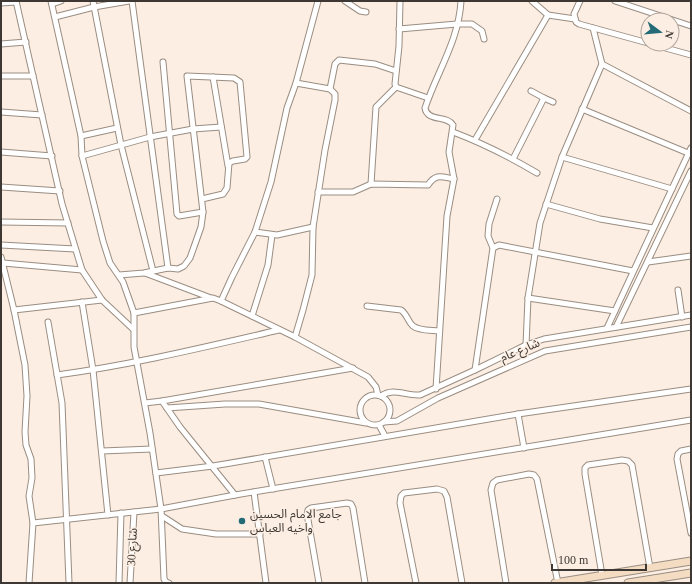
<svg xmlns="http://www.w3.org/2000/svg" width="692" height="584" font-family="'Times New Roman','Noto Sans Arabic',serif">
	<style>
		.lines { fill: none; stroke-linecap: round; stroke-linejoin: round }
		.street-casing { stroke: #9a8d82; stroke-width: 7 }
		.secondary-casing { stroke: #9a8d82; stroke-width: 9 }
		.street { stroke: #fff; stroke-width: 5 }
		.secondary { stroke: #f4dcc3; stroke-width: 7 }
		.poi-dot { fill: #236b77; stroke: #fceee2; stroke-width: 1.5 }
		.labels { text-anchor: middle; stroke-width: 3; stroke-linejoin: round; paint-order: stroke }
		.street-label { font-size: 12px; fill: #3e3834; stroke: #fceee2 }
		.poi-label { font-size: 12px; fill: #3e3834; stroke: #fceee2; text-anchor: start }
	</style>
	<rect width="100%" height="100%" fill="#fceee2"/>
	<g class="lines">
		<defs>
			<g id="street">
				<path d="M16,1L62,204L82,270L102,300L133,329"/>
				<path d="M51,1L81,136L82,156L103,241L110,263L123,282L134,313V347L150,433L161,509L164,579L166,582L169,583"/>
				<path d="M93,1L121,145L153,271"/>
				<path d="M132,1L168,268"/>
				<path d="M345,1L360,11L366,12"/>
				<path d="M532,1L548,15L575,19"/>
				<path d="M580,1L574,14L576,22L579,24L648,43"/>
				<path d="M615,1L691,26"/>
				<path d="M1,3L16,2"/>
				<path d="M52,4L61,1"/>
				<path d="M55,17L94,7L129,1"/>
				<path d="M399,29L457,24H472L482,31L484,39"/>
				<path d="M1,44L26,42"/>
				<path d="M651,44L691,55"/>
				<path d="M163,62L177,214L179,216L203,212"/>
				<path d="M602,64L691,111"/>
				<path d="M1,76H33"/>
				<path d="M213,77L228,166"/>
				<path d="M396,87L395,84L399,46L400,1"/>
				<path d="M396,87L428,98"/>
				<path d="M330,89L335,64L339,60L375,64L396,71"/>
				<path d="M531,91L544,98L553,102"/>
				<path d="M582,109L688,153"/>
				<path d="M1,112L42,115"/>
				<path d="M453,132C482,143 510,157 537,173"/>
				<path d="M81,136L117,128"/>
				<path d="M475,140L548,15"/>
				<path d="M1,152L52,156"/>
				<path d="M82,156L150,137L193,129L221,127"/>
				<path d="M562,157L672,189"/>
				<path d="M513,159L544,98"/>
				<path d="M371,184L376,107L396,87"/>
				<path d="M1,187L60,191"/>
				<path d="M318,192H353L371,184L428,185C436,173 442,177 454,179"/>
				<path d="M546,204L600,219L653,228"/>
				<path d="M1,222L68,223"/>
				<path d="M255,232L277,235L313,227"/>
				<path d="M1,245L75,249"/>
				<path d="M493,248L499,245L633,271"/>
				<path d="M1,257L14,310L25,365L27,396L25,432L26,445L31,459L32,478L29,496L33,523L29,583"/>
				<path d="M648,262L691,256"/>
				<path d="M3,263L82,270"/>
				<path d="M145,273L211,298"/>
				<path d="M119,275L144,273L168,268L178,269L184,266L190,258L195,244L201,227L203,212L187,76L234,78L240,82L247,157L245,159L233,161L229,163L227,188L223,194L202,199"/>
				<path d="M678,290L682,317"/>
				<path d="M528,298L615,311"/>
				<path d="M221,301L232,277L255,232L271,182L287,108L296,83L318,1"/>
				<path d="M82,302L93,370L108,515"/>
				<path d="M367,306L401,310C407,314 408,322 413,326C419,331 432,330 439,331"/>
				<path d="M14,310L102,300"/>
				<path d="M134,313L213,298L221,301L295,337L368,377L376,387L378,395"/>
				<path d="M252,316L268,265L272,235"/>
				<path d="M48,322L62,403L69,583"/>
				<path d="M616,327L691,171"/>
				<path d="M607,328L691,148"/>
				<path d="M295,337L303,310L312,275L313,227L325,150L335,100V94L330,89L296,83"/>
				<path d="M526,345L528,298L540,223L562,157L602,64L593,28"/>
				<path d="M475,370L493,248L488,236L489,224L497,199"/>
				<path d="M57,375C131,365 205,347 279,330"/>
				<path d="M436,389L447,216L454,179L449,152L453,125C447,115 427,122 425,108C437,72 459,40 461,1"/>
				<circle cx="375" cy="410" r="15"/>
				<path d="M381,396C394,387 405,396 420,395L475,370L526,345L544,339L691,315"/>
				<path d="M162,401L180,427L235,495"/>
				<path d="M145,403L162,401L353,368"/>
				<path d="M167,408L225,404H259L366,423"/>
				<path d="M518,414L524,448"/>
				<path d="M384,422L397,421L438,398L545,351L691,327"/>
				<path d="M379,425L385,436"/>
				<path d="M691,449L681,451L678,454L677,459L691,533"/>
				<path d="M102,451L152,449"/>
				<path d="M265,457L273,489"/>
				<path d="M156,473L213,466L518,414L691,389"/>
				<path d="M254,492L266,583"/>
				<path d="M162,516L182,529L216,534H260"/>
				<path d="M33,523L161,509L235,495L691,420"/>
				<path d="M602,575L585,474V468L588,465L622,460L628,461L632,465L650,568"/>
				<path d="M119,583L121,513"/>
				<path d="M130,583L134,512"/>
				<path d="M319,583L307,514L308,510L311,508L347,503L351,504L353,508L365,583"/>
				<path d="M416,583L400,503L401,496L404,493L437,489L444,491L447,497L462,583"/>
				<path d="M506,583L491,490L493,483L497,480L529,474L534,475L537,479L558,583"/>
			</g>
			<g id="secondary">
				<path d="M555,583L691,561"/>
				<path d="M628,583L691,573"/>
			</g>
		</defs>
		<use href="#street" class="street-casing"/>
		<use href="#secondary" class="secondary-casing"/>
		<use href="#street" class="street"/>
		<use href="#secondary" class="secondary"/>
	</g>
	<circle class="poi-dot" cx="242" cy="521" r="4"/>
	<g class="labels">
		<g class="street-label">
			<text transform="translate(520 350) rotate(-23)" y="4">شارع عام</text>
			<text transform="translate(132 547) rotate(-87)" y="4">شارع 30</text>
		</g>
		<g class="poi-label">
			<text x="250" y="518">جامع الامام الحسين<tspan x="250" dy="14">واخيه العباس</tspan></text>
		</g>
	</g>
	<rect width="692" height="584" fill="none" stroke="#3e3834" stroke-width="4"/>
	<g transform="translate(660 32) rotate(106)"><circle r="19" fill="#fceee2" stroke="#b0a59c"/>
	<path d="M0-3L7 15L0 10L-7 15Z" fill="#236b77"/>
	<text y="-6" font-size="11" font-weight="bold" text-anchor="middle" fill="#3e3834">N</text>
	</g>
	<path d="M552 564v6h94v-6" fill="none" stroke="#3e3834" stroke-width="2"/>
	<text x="558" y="564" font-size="12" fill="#3e3834" stroke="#fceee2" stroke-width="3" paint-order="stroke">100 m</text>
</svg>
